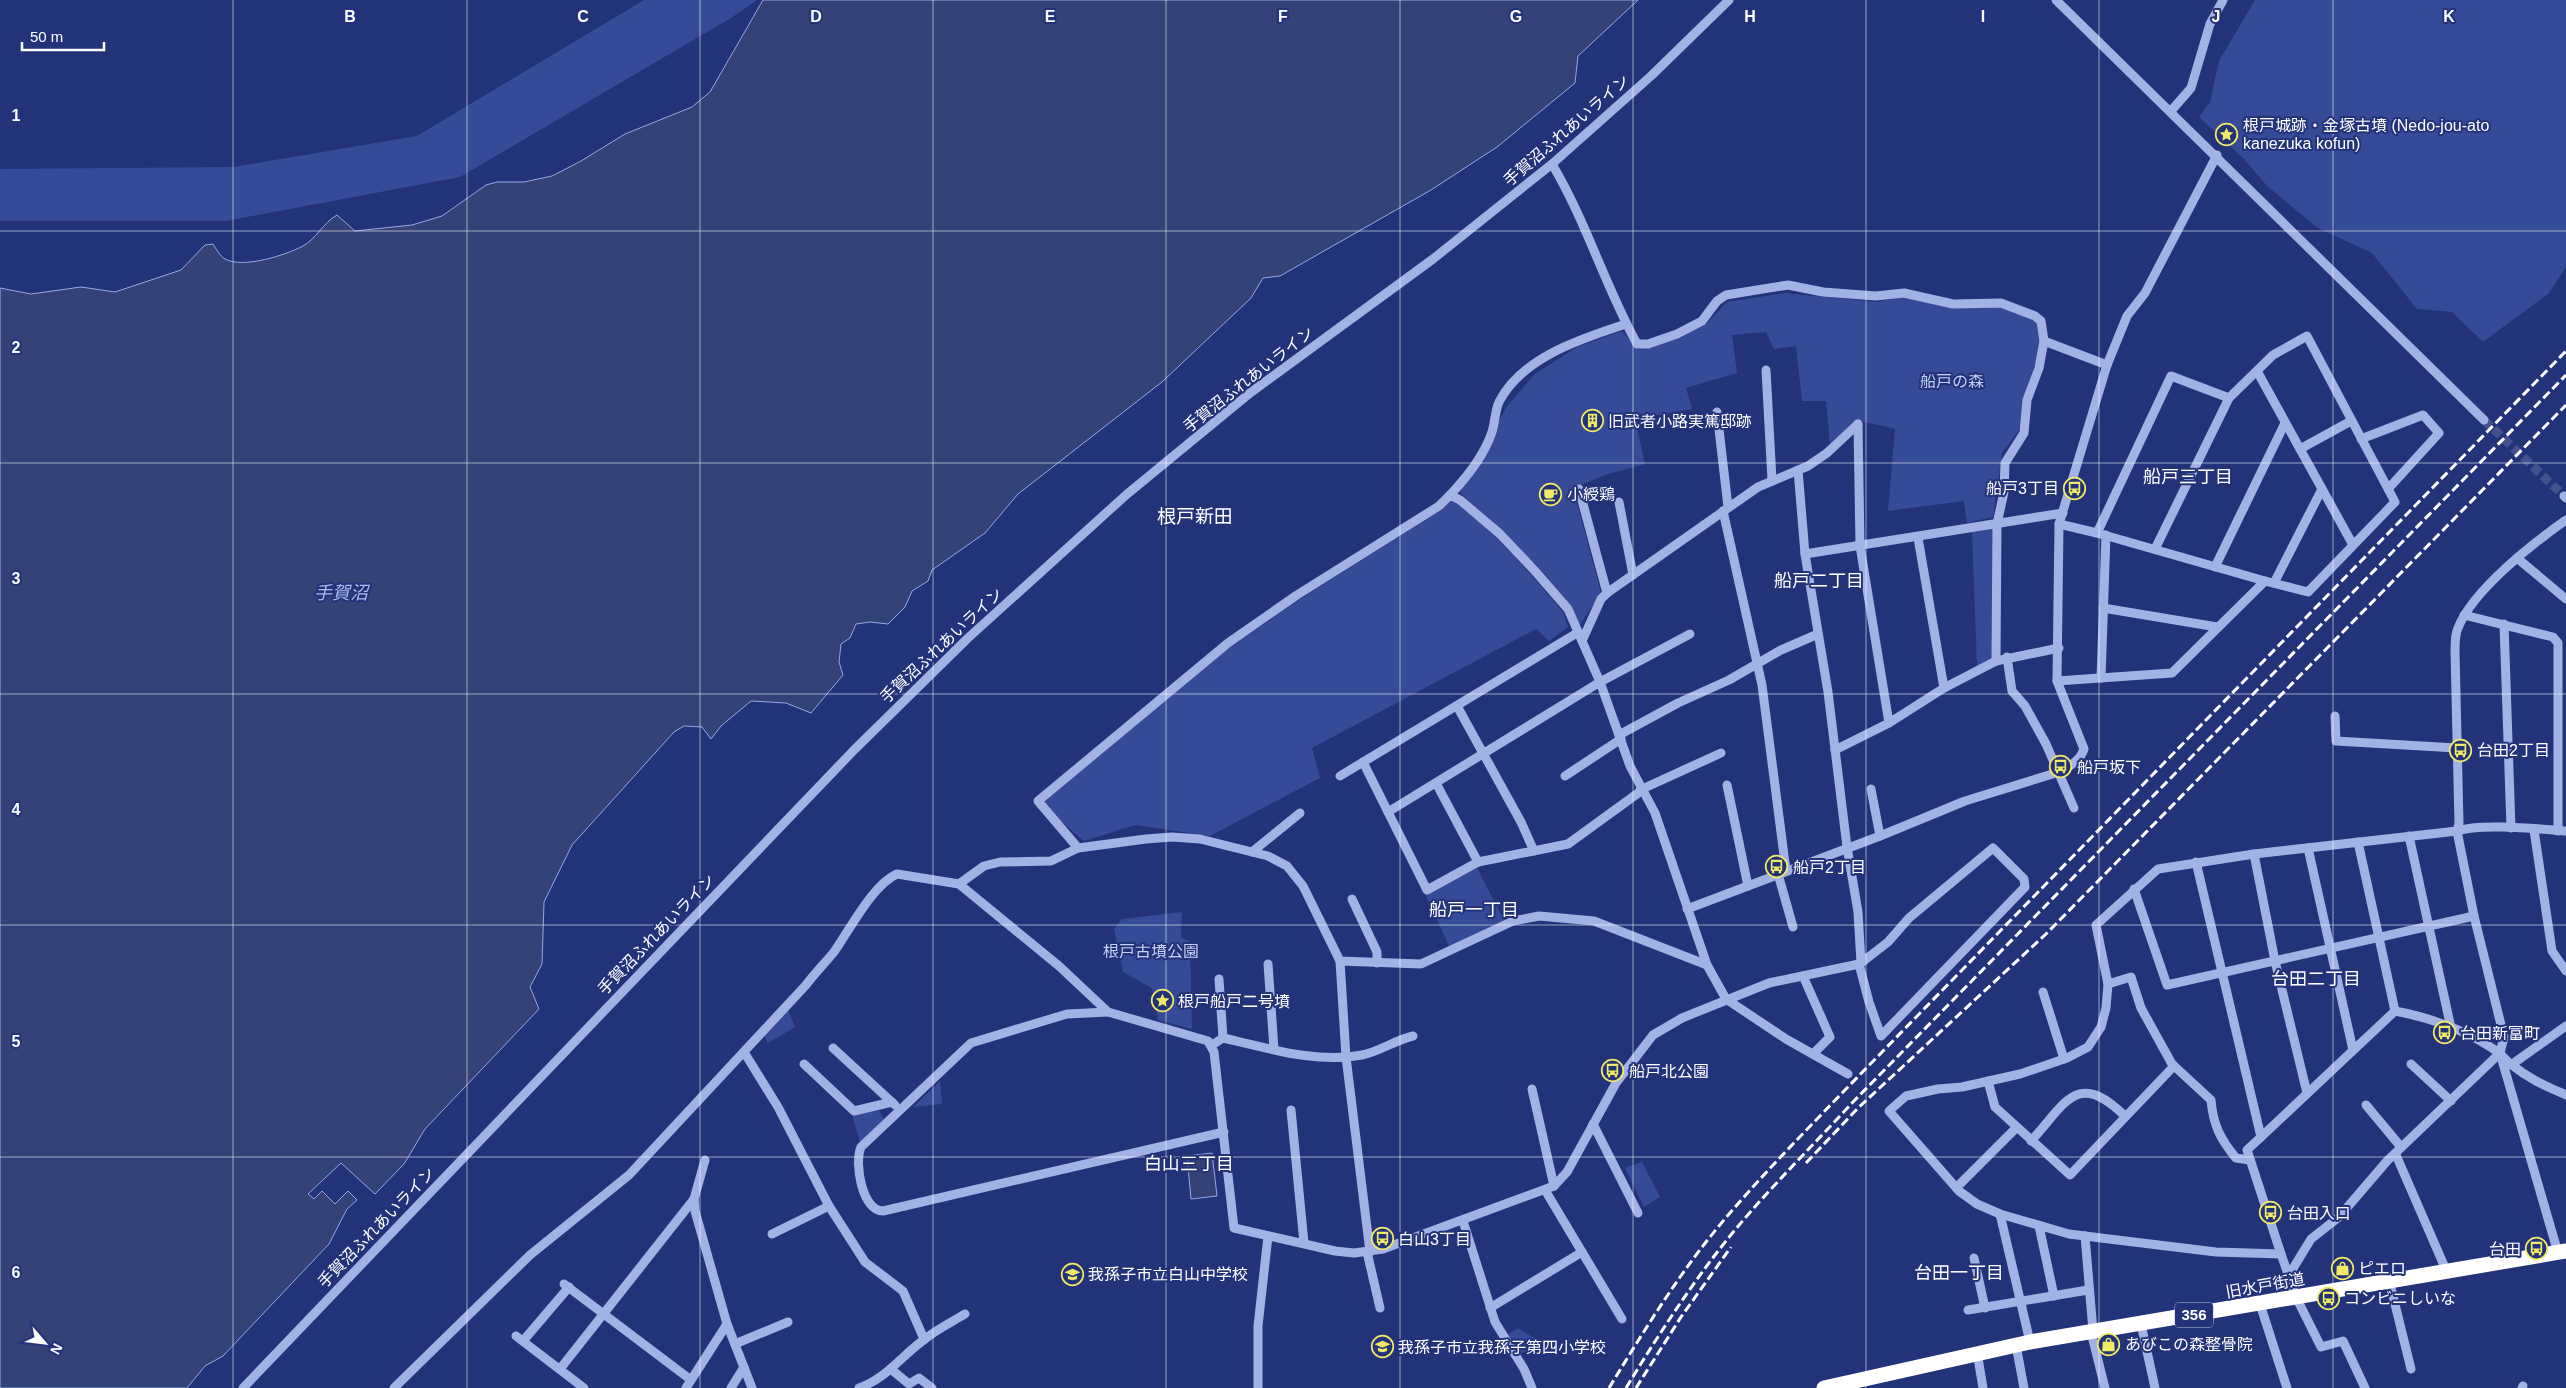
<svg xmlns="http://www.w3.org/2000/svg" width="2566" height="1388" font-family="Helvetica,'Noto Sans JP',sans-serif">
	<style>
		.green { fill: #354b98 }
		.water { fill: #354277; stroke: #97a9e6 }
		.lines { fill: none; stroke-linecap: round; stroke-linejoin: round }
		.minor-tunnel { stroke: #43528e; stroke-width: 9; stroke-dasharray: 9 4.5; stroke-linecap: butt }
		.minor { stroke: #a3b2e5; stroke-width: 9 }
		.highway { stroke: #fff; stroke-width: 15 }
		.rail { stroke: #fff; stroke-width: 3; stroke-dasharray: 9 4; stroke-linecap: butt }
		.grid { fill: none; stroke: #fff; stroke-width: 1; stroke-opacity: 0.55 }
		.labels { text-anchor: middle; stroke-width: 4; stroke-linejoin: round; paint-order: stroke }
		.shield { fill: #22337a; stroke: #bdc2d7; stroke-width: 1 }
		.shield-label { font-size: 15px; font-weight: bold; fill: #fff }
		.poi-label { font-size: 16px; fill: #fff; stroke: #22337a; text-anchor: start }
		.street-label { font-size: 16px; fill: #fff; stroke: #22337a }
		.park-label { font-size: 16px; fill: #c6d0f4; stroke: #22337a }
		.neighbourhood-label { font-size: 18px; fill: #fff; stroke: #22337a }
		.water-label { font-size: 18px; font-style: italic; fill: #aebced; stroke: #22337a }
		.quarter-label { font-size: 19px; fill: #fff; stroke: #22337a }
		.grid-label { font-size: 16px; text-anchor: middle; font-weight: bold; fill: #fff; stroke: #22337a; stroke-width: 4; stroke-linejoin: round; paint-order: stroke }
	</style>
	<rect width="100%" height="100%" fill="#22337a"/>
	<g class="green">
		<path d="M644,0H757L731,18L460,177L226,221H0V169L233,167L417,136Z"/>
		<path d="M2255,0H2566V267L2549,293L2483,342L2452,312L2417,309L2372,253L2318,228L2267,186L2244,159L2199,117L2210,102L2219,61Z"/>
		<path d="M1785,293L1878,302L1905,296L2000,306L2030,316L2038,324L2042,342L2023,401L2022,426L2002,453L1993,517L1967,523L1964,501L1888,511L1895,429L1857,420L1830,444L1826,401H1802L1796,346L1774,349L1766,332L1732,335L1737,373L1686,388L1692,409L1635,419L1645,464L1608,474L1573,488L1601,593L1579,626L1571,607L1460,492L1507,406L1535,374L1577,347L1622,331L1638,350L1707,323L1727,302Z"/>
		<path d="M1450,501H1454L1498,537L1563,612L1568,627L1549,641L1536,629L1312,748L1320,778L1210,836L1135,825L1084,841L1057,818L1045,804L1046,800L1225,651L1302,598L1443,509Z"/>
		<path d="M1994,527L1993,659L1977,667L1972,532Z"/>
		<path d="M1477,868L1504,920L1449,946L1425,894Z"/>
		<path d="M1182,912L1181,938L1190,941L1192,1029L1158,1020L1152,988L1123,972L1114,929L1122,919Z"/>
		<path d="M788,1010L795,1027L768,1043L764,1035Z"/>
		<path d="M940,1081L942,1104L913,1107Z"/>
		<path d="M879,1110L884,1119L860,1142L852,1115Z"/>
		<path d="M1642,1162L1660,1197L1644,1207L1625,1168Z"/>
		<path d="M1518,1328L1541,1342L1519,1355L1507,1335Z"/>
	</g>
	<g class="water">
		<path d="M763,0H1638L1578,56L1575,83L1497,147L1431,190L1280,276L1263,278L1251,298L1162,382L1018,494L985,533L932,570L928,581L912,591L905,607L888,624L870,622L856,624L850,638L841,644L839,662L843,675L811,713L786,703L751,701L721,726L711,739L702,727L684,726L674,732L572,845L544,902L542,964L530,987L539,1009L425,1129L404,1164L375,1194L341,1163L308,1194L314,1199L322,1191L335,1204L348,1191L357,1200L347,1209L329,1244L223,1356L205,1366L187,1388H0V288L31,294L81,287L115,292L181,270L205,245L213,244C216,249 220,256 225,259C243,269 286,255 303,246C316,239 323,223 337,215L355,231L412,225L442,216L486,185L497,182H524L552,176L581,161L625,134L692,107L710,92Z"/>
		<path d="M1212,1153L1217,1196L1191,1199L1187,1156Z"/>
	</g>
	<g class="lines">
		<path class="minor-tunnel" d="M2484,420L2564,496"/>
		<g class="minor">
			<path d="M2056,0L2484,420"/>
			<path d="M2171,111L2191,88L2210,24L2223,0"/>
			<path d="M1552,164C1586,221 1605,286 1637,344H1648L1677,334L1702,321L1717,301L1726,295L1788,285L1823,292L1876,296L1904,293L1953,304L2001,303L2035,316L2041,321L2044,341L2107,365"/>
			<path d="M1766,370L1772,480"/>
			<path d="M2257,371L2353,545"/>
			<path d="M1717,412L1728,507"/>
			<path d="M2361,439L2423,415L2439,433L2388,489"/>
			<path d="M2300,449L2351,421"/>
			<path d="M1798,470L1805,554L1828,692L1847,847L1858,912L1861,963"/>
			<path d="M1579,489L1607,593L1758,487L1808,466L1827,453L1858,424"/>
			<path d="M1450,495C1468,476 1484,456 1492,432C1495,422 1495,411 1499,402C1522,357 1581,339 1626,324"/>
			<path d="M2564,496L2566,498"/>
			<path d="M1619,502L1633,575"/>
			<path d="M1723,511L1762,685L1786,871"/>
			<path d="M2097,533L2265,581"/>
			<path d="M1918,538L1944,688"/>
			<path d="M2155,549L2229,398"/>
			<path d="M1805,554L2063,513"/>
			<path d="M2517,558L2566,599"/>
			<path d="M2215,567L2285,423"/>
			<path d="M2274,583L2322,489"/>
			<path d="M2103,608L2217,627"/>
			<path d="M2464,615L2553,637L2558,643V831"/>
			<path d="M2504,624L2511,828"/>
			<path d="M1582,641L1601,599L1607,593"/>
			<path d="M2007,657L2012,691L2025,706L2046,744L2074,808"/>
			<path d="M1996,661L1997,524L2004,492L2005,463L2024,433L2027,400L2039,368L2044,341"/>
			<path d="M2101,678L2106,535"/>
			<path d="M2057,681L2172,673L2265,581L2308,592L2395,502L2307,336L2273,355L2229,398L2171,376L2097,533L2059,524"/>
			<path d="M1457,706L1521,822L1534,851"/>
			<path d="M2335,716L2336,741L2456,748"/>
			<path d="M1889,723L1944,688L1996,661L2059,648"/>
			<path d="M1619,735L1678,703L1729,680L1781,650L1818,634"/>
			<path d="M1835,750L1889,723L1860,546L1858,424"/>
			<path d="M1363,762L1427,890L1478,862L1568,844L1641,791"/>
			<path d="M1340,776L1577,633"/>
			<path d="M1565,776L1621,739"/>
			<path d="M1436,783L1478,862"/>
			<path d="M1727,785L1748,886"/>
			<path d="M1871,789L1880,836"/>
			<path d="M1640,790L1721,753"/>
			<path d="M1388,812L1600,682L1690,634"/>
			<path d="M2534,830L2552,951L2566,971"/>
			<path d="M2409,836L2451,1028"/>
			<path d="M2358,842L2395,1011"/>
			<path d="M1078,848L1038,801L1228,643L1297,595L1439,506L1450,495L1460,500L1500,534L1534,570L1568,609L1600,682L1630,766L1655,813L1707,965L1726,999L1786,1039L1848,1074"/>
			<path d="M2308,848L2353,1050"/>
			<path d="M1252,852L1300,813"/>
			<path d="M2254,854L2275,961L2307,1093"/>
			<path d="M2196,862L2261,1137L2247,1150L2281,1254"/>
			<path d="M1778,874L1793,927"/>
			<path d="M959,884L984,866L1000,862L1051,861L1078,848L1146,839L1172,837L1200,839L1268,856L1287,866L1303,886L1340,961L1421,964L1513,921L1539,916L1594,921L1707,965"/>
			<path d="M2134,889L2167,985L2474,916"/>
			<path d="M1352,899L1377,952V963"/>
			<path d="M1687,909L1880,836L1965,801L2059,772C2070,766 2080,761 2084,749L2057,681L2059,524L2107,365L2127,316L2145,293L2217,155"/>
			<path d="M1340,961L1346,1057L1370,1252"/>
			<path d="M1268,964L1274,1049"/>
			<path d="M1803,976L1830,1037L1813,1054"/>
			<path d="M1219,979L1223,1038"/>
			<path d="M2108,984L2131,977L2141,1008L2172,1064L2211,1100C2213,1124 2220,1139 2236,1158L2250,1160"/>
			<path d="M2043,992L2064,1059"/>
			<path d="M1108,1012L1067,1014L971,1043L861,1147C854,1163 862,1211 883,1211L1224,1132"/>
			<path d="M1212,1045L1223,1038C1268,1048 1316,1064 1362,1055C1379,1052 1395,1040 1413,1036"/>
			<path d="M833,1048L895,1105"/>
			<path d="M744,1052L778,1107L829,1206L865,1262L903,1291L924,1339"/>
			<path d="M804,1064L854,1111L892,1102"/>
			<path d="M2411,1064L2451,1101"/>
			<path d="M2511,1065L2566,1026"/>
			<path d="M1988,1081L1995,1107L2070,1175L2174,1066"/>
			<path d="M1532,1089L1554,1186"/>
			<path d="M2366,1105L2401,1147"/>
			<path d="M1291,1110L1304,1243"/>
			<path d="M1593,1124L1638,1213"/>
			<path d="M2261,1137L2395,1011C2431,1018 2468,1031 2498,1052C2503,1056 2507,1062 2512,1065C2529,1079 2546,1086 2566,1095"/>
			<path d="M2031,1141C2066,1103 2077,1069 2125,1116"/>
			<path d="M2396,1155L2446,1270"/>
			<path d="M705,1160L694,1199L695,1211L727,1324L752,1388"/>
			<path d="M1957,1187L2016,1128"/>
			<path d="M1545,1190L1622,1319"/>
			<path d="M2000,1214L2030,1342"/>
			<path d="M1463,1221L1495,1322L1524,1369L1532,1388"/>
			<path d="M2039,1226L2054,1296"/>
			<path d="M772,1234L829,1206"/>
			<path d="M2085,1236L2093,1331"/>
			<path d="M1367,1252L1380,1308"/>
			<path d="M2558,1253L2500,1053L2504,1037L2474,916L2457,831C2481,823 2539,829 2566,831"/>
			<path d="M1974,1258L1985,1308"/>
			<path d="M2289,1275L2311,1239L2339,1217L2387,1161L2500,1053"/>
			<path d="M2389,1280L2411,1369"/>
			<path d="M564,1284L691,1380"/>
			<path d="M2260,1304L2287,1388"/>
			<path d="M1490,1308L1582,1252"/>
			<path d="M1968,1310L2088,1290"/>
			<path d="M2141,1324L2155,1388"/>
			<path d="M2091,1332L2105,1388"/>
			<path d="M516,1336L584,1388"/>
			<path d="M523,1341L569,1287"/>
			<path d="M735,1344L788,1322"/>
			<path d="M2016,1345L2024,1388"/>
			<path d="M1977,1352L1983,1388"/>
			<path d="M560,1369L694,1199"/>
			<path d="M892,1370L909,1384L919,1378L932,1388"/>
			<path d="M243,1388L854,750L968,638L1126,495L1250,393L1433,259L1552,164L1651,76L1729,0"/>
			<path d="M394,1388L530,1255L629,1175L806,985C815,973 825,963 834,952C849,931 873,884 897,874L959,884L1059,966L1108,1012L1208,1041L1214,1052L1234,1228L1335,1251L1354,1253L1383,1249L1554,1186L1567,1172L1616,1083L1653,1035L1682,1018L1769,983L1859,964L1861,963L1888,942L1909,918L1993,848L2024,879L2025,887L1881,1036L1869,1002L1859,964"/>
			<path d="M686,1388L727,1324"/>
			<path d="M731,1388L744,1367"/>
			<path d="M859,1388C887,1378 901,1356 925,1339C937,1329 952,1322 965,1314"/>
			<path d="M1258,1388V1326L1268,1236"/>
			<path d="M2365,1388L2343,1341L2321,1347L2296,1297L2281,1254L2216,1252L2109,1239L2069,1234L2000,1214L1977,1204L1959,1191L1889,1111L1906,1096L1938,1089L1962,1087L2020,1074L2067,1058L2088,1047L2101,1027L2106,1008L2108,984L2096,925L2158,869L2254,854L2457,831L2459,823L2455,651C2455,643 2455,634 2458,628C2473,590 2532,544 2566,520"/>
			<path d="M2522,1388L2523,1386"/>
		</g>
		<path class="highway" d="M1824,1388L2030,1342L2566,1251"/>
		<g class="rail">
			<path d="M1806,1163L1858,1108L2046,934L2566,405"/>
			<path d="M1609,1388C1639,1339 1670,1288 1706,1242C1748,1189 1797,1140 1844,1091L2566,351"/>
			<path d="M1626,1388C1654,1342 1683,1297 1715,1255C1757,1200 1807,1152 1853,1102L2566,375"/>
			<path d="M1636,1388L1681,1317L1731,1247"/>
		</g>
	</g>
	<path class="grid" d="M233,0V1388M467,0V1388M700,0V1388M933,0V1388M1166,0V1388M1400,0V1388M1633,0V1388M1866,0V1388M2099,0V1388M2333,0V1388M0,231H2566M0,463H2566M0,694H2566M0,925H2566M0,1157H2566"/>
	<defs>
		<symbol id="sight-ring" viewBox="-11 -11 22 22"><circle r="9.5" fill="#22337a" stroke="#f1ea65" stroke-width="1.5"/><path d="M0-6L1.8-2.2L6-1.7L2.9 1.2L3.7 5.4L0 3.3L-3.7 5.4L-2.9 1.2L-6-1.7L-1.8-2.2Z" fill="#f1ea65"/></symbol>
		<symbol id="building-ring" viewBox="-11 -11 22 22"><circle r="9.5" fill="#22337a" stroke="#f1ea65" stroke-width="1.5"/><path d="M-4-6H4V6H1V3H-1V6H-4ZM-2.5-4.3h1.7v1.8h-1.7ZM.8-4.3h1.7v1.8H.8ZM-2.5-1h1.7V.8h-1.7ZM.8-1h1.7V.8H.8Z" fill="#f1ea65"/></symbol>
		<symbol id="bus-ring" viewBox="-11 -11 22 22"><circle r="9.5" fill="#22337a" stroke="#f1ea65" stroke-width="1.5"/><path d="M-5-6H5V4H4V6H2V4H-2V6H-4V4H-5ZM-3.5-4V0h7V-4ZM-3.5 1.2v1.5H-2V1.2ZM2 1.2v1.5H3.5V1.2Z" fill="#f1ea65"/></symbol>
		<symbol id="cafe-ring" viewBox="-11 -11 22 22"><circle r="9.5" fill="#22337a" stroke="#f1ea65" stroke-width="1.5"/><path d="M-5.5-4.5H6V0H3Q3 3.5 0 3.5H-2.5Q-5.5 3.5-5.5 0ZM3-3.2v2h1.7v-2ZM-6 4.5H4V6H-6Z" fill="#f1ea65"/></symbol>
		<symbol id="shop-ring" viewBox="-11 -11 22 22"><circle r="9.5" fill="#22337a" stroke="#f1ea65" stroke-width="1.5"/><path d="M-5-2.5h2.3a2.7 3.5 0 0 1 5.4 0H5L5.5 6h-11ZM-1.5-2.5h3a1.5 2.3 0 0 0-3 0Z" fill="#f1ea65"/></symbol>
		<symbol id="school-ring" viewBox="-11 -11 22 22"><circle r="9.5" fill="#22337a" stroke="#f1ea65" stroke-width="1.5"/><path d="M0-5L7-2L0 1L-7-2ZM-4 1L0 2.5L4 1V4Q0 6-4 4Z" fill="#f1ea65"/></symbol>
	</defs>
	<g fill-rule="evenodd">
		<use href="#sight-ring" x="2214" y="122" width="25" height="25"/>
		<use href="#building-ring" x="1580" y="408" width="25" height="25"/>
		<use href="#bus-ring" x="2062" y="476" width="25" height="25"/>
		<use href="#cafe-ring" x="1538" y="482" width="25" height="25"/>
		<use href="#bus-ring" x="2448" y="738" width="25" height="25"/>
		<use href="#bus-ring" x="2048" y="754" width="25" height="25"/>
		<use href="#bus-ring" x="1764" y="854" width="25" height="25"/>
		<use href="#sight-ring" x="1150" y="988" width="25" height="25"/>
		<use href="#bus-ring" x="2432" y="1020" width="25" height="25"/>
		<use href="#bus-ring" x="1600" y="1058" width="25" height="25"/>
		<use href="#bus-ring" x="2258" y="1200" width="25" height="25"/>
		<use href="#bus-ring" x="1370" y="1226" width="25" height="25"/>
		<use href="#bus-ring" x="2524" y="1236" width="25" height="25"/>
		<use href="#shop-ring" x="2330" y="1256" width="25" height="25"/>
		<use href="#school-ring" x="1060" y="1262" width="25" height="25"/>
		<use href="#bus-ring" x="2316" y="1286" width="25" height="25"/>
		<use href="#shop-ring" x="2096" y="1332" width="25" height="25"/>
		<use href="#school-ring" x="1370" y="1334" width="25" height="25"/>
	</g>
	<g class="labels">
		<rect class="shield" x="2175" y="1302.5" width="38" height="25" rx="4"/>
		<g class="shield-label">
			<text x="2194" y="1320">356</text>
		</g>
		<g class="poi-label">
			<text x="2243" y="131">根戸城跡・金塚古墳 (Nedo-jou-ato<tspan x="2243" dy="18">kanezuka kofun)</tspan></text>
			<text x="1608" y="427">旧武者小路実篤邸跡</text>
			<text x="2059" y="494" text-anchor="end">船戸3丁目</text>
			<text x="1567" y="500">小綬鶏</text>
			<text x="2477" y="756">台田2丁目</text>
			<text x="2077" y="773">船戸坂下</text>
			<text x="1793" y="873">船戸2丁目</text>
			<text x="1178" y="1007">根戸船戸二号墳</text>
			<text x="2460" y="1039">台田新富町</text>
			<text x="1629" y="1077">船戸北公園</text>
			<text x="2287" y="1219">台田入口</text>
			<text x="1398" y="1245">白山3丁目</text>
			<text x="2521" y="1255" text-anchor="end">台田</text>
			<text x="2358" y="1274">ピエロ</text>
			<text x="1088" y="1280">我孫子市立白山中学校</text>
			<text x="2344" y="1304">コンビニしいな</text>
			<text x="2125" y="1350">あびこの森整骨院</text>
			<text x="1398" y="1353">我孫子市立我孫子第四小学校</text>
		</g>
		<g class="street-label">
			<text transform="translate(1566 130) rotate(-41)" y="6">手賀沼ふれあいライン</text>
			<text transform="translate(1248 379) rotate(-38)" y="6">手賀沼ふれあいライン</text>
			<text transform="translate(941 645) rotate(-43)" y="6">手賀沼ふれあいライン</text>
			<text transform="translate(656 934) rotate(-46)" y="6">手賀沼ふれあいライン</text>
			<text transform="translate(376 1227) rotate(-46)" y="6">手賀沼ふれあいライン</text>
			<text transform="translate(2265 1285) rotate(-10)" y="6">旧水戸街道</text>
		</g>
		<g class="park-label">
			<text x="1952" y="387">船戸の森</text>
			<text x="1151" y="957">根戸古墳公園</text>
		</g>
		<g class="neighbourhood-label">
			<text x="2188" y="483">船戸三丁目</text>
			<text x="1819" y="587">船戸二丁目</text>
			<text x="1474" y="916">船戸一丁目</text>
			<text x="2316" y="985">台田二丁目</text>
			<text x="1189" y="1170">白山三丁目</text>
			<text x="1959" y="1279">台田一丁目</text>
		</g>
		<g class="water-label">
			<text x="341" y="599">手賀沼</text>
		</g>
		<g class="quarter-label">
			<text x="1195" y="523">根戸新田</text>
		</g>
	</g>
	<g class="grid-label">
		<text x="350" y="22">B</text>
		<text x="583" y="22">C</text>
		<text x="816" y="22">D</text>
		<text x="1050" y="22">E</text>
		<text x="1283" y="22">F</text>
		<text x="1516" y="22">G</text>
		<text x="1750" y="22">H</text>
		<text x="1983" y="22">I</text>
		<text x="2216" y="22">J</text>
		<text x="2449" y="22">K</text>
		<text x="16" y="121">1</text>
		<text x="16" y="353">2</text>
		<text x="16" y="584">3</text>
		<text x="16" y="815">4</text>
		<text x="16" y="1047">5</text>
		<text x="16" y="1278">6</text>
	</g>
	<g transform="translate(45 1343) rotate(118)" stroke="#22337a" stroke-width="4" paint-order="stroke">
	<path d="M0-4L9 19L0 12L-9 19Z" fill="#ffffff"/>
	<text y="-8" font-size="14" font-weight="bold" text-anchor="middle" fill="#ffffff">N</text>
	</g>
	<path d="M22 42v8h82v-8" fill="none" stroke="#ffffff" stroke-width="2.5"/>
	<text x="30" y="42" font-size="15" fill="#ffffff" stroke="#22337a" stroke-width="4" paint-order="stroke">50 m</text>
</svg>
